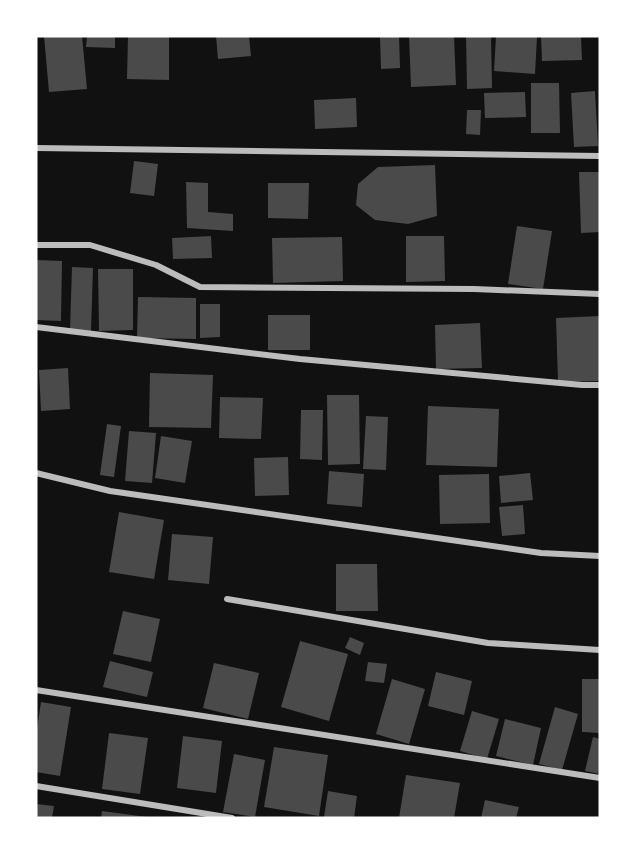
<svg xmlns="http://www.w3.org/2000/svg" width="636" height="854" font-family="Arial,sans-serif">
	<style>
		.building { fill: #4a4a4a }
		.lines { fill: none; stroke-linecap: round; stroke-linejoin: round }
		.minor { stroke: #bcbcbc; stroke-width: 6 }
	</style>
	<rect width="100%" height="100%" fill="#111"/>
	<g class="building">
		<path d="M44,36H82L87,89L49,92Z"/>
		<path d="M87,36H115V48L86,47Z"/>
		<path d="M128,36H169V80L127,79Z"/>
		<path d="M216,36H249L251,56L218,59Z"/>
		<path d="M380,36H399L400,68L381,69Z"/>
		<path d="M409,36H454L456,85L411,87Z"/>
		<path d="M466,36H491L492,88L467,89Z"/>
		<path d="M496,36L537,37L535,74L494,71Z"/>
		<path d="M541,36H581L582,60L542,61Z"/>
		<path d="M531,83H559L560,133H531Z"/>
		<path d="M595,91L598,146L574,147L571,93Z"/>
		<path d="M525,92L526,117L485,118L484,93Z"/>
		<path d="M356,98L357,127L315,129L314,100Z"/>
		<path d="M467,110H481L480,135L466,134Z"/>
		<path d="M134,161L158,164L154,196L130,193Z"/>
		<path d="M435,165L437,216L408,224L375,220L356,205L358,184L378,167Z"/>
		<path d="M579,172H600V232L581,233Z"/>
		<path d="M186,182L208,183V212L233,214V231L187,228Z"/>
		<path d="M268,183H309L308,219L268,218Z"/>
		<path d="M517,226L552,231L543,289L508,284Z"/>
		<path d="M211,236L212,258L173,259L172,238Z"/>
		<path d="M406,236H444L445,281L406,282Z"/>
		<path d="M342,237L343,281L273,283L272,238Z"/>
		<path d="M36,260L62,261L61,321L36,320Z"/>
		<path d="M72,267L93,268L91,331L70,330Z"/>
		<path d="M98,269H133V330L99,331Z"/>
		<path d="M138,297L196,298V339L137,338Z"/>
		<path d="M200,304H220V337L200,338Z"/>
		<rect x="268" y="315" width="42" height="35"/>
		<path d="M600,316V381L558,382L556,318Z"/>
		<path d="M480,323L482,368L436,369L435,325Z"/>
		<path d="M68,368L70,409L41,411L39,370Z"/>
		<path d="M150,373L213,375L211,428L149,427Z"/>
		<path d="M327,395H359L360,464L328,465Z"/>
		<path d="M220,397L263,398L261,439L219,438Z"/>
		<path d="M428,406L499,409L497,467L426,465Z"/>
		<path d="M301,410H323L322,460L300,459Z"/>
		<path d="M366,416L388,417L386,470L363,469Z"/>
		<path d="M107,424L121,426L114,477L100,475Z"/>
		<path d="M129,431L156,433L152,483L125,481Z"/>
		<path d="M161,436L192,441L185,483L155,478Z"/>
		<path d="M288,457L289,495L255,496L254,458Z"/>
		<path d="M329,471L364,474L362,507L327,504Z"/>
		<path d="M530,473L533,500L501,503L499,476Z"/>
		<path d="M489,474L490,523L440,524L439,475Z"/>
		<path d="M523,505L525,534L502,536L499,507Z"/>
		<path d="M119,512L164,520L154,579L109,572Z"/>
		<path d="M172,534L213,537L209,584L168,580Z"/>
		<path d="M336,564H377L378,611H336Z"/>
		<path d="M123,611L160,619L151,662L113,654Z"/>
		<path d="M350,637L364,643L360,655L345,648Z"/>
		<path d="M300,641L348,654L329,721L281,707Z"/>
		<path d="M110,661L153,672L147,697L103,687Z"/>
		<path d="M368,662L387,664L384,683L365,681Z"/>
		<path d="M214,663L259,673L248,719L203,708Z"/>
		<path d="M436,672L472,681L464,715L428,706Z"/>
		<path d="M392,679L425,689L409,744L376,734Z"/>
		<path d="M582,679H600V733L582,732Z"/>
		<path d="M41,702L71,707L60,776L36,772V735Z"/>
		<path d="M555,707L578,714L562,770L539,764Z"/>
		<path d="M472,711L499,719L487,759L460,751Z"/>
		<path d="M505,719L541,728L533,765L496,756Z"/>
		<path d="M109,733L148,738L140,794L102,789Z"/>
		<path d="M183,736L222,741L216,793L177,788Z"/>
		<path d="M593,737L600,739V774L585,771Z"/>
		<path d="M274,747L328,755L319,816L264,807Z"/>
		<path d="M234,754L265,760L255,817L223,812Z"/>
		<path d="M406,775L460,783L454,818H399Z"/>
		<path d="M328,791L357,796L354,818L324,817Z"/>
		<path d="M485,800L519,807L516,818H481Z"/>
		<path d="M36,804L54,806L52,818H36Z"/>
		<path d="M102,811L147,817V818H101Z"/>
	</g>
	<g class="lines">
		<g class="minor">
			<path d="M36,148L600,156"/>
			<path d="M36,245H90L156,265L200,287L474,289L600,294"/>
			<path d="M36,327L300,359L582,385H600"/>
			<path d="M36,473L110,491L541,553L600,556"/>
			<path d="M227,599L488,643L600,650"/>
			<path d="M36,690L600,778"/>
			<path d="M36,786L232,818"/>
		</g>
	</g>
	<rect width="636" height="854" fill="none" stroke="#ffffff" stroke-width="75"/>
</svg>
